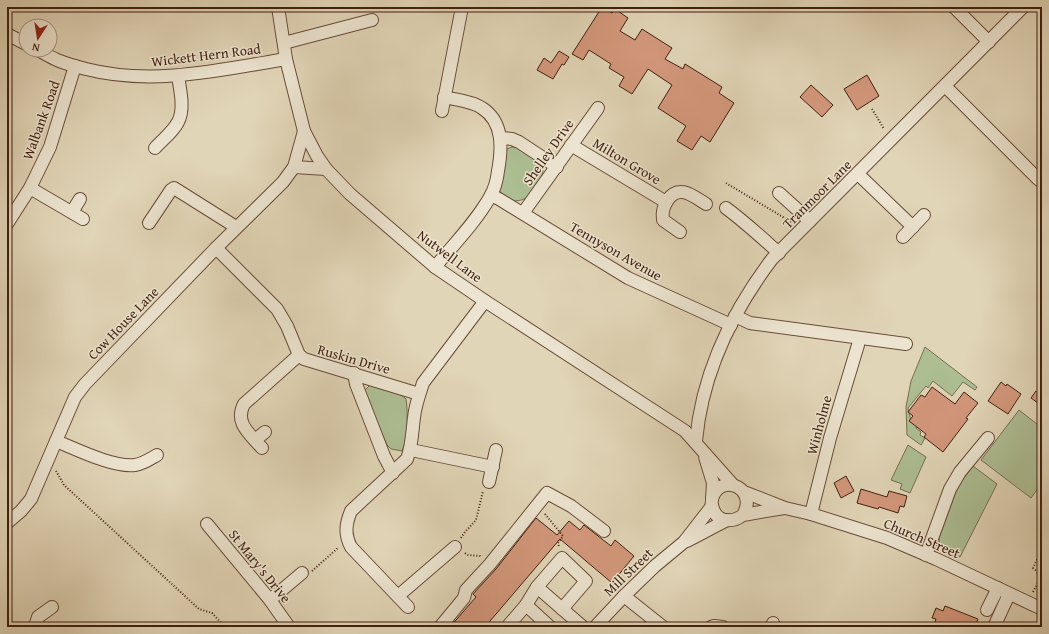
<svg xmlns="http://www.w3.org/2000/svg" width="1049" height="634" font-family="'Gentium Book Plus',serif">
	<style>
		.green { fill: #adbe93; stroke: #776e50 }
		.building { fill: #d4987c; stroke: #411f0e }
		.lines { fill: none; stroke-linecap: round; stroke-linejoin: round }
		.minor-casing { stroke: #694c38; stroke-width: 14 }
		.path { stroke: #411f0e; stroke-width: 2; stroke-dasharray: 1 2; stroke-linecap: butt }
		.minor { stroke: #ece4d0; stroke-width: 12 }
		.labels { text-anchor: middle; stroke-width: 3; stroke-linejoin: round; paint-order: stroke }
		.street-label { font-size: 14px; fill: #411f0e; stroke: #ece4d0 }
	</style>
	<rect width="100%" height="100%" fill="#e1d5b7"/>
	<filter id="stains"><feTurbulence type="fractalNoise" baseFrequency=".005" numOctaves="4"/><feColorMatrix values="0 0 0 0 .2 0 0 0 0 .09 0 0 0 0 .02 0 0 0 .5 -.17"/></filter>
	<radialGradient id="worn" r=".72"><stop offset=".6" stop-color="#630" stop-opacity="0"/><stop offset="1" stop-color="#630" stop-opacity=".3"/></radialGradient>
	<g class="green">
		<path d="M512,147C520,147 525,152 531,156C548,167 545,173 534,188C532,192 529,197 524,199C514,204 499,198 499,186C499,175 504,163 506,153L507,149Z"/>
		<path d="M925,347L977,387L975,390L963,382L952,396L933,381L928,388L926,386L908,408L911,421L917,426L916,428L921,432L920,435L925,438L921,445L907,435L906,407L911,381Z"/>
		<path d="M370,385L399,393L406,399C408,410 408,441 402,451L391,449L387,445L365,395V390Z"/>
		<path d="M1019,410L1042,428V483L1031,498L981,460Z"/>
		<path d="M908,445L926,457L910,493L900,489L902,484L891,480Z"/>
		<path d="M973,466L997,484L960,557C951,553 938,550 939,538L958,486Z"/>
	</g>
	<g class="building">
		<path d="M602,7L612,13L615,9L628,18L620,31L635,40L642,29L672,48L665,59L683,69L685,64L722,87L719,93L734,103L710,142L701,136L692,150L677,141L686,126L658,108L672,85L648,69L632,94L619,86L624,77L609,68L611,64L589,50L583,60L572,54Z"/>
		<path d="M559,51L569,57L564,65L562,64L553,79L537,70L544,58L551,63Z"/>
		<path d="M867,75L879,96L857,110L844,89Z"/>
		<path d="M811,85L833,105L822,117L800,97Z"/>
		<path d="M1001,382L1006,386L1007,384L1021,394L1008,414L988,401Z"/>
		<path d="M932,387L955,404L964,392L978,403L966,418L968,419L943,452L924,437L926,434L909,421L913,416L908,412L921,395L925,397Z"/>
		<path d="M1036,391L1042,396V406L1031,398Z"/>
		<path d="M846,476L854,491L841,498L834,483Z"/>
		<path d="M861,489L887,497L889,491L907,496L904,507L900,506L898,513L879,507L878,509L857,503Z"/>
		<path d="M536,518L557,535L569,521L580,530L584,525L611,546L615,540L634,556L612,583L560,539L485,627H450L476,597L473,594L496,569Z"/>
		<path d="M945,606L978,619L975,627H933L936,619L932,618L936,608L943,611Z"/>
	</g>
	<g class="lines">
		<defs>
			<g id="minor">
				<path d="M278,7L286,59L304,131L317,156L326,169L350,194L435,267L485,301L685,431L733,485"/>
				<path d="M954,7L989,42"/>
				<path d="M7,34L26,44"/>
				<path d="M284,43L372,20"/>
				<path d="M38,50C44,53 50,57 57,60C66,64 76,66 86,69C152,86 220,70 286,59"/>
				<path d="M945,86L1038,179L1042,182"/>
				<path d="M442,111L462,7"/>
				<path d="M501,138L512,139L519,142L557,167"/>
				<path d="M571,145L666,202"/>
				<path d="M155,148C162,140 173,132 178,122C185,109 180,90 178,76"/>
				<path d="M294,167L326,169"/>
				<path d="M858,174L913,227"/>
				<path d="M30,188L83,219"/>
				<path d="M779,193L810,221"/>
				<path d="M491,195L499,199L628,278L731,325"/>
				<path d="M726,208C745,222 761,237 779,253"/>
				<path d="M72,212L80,199"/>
				<path d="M523,213L598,108"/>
				<path d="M149,223L171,190L174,188L236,227"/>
				<path d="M7,224L30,188L50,147L75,66"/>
				<path d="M680,232L663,220C662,212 663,208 667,201C678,183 693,196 706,204"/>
				<path d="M903,237L924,215"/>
				<path d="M216,248L277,309L287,326L299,355L304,359L419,394"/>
				<path d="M435,267C454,244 475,223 490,197C494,190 497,180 498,171C502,149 504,122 482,108C472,101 456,100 444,97"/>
				<path d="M735,316L750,323L906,344"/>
				<path d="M354,373L356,384L384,456L393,473"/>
				<path d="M255,440L265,432"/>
				<path d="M56,441C76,449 114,468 135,465C143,464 150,459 157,455"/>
				<path d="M696,441C702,374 732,312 772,259L1023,7"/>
				<path d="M262,448C250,434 234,423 244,404L299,355"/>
				<path d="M411,450L493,467"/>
				<path d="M705,457L713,483L712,499"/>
				<path d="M489,482L496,450"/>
				<path d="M744,492L785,508L811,514L887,538L936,559L1042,609"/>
				<path d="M811,514L830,438L858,345"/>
				<path d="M743,515C758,490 724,472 713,496C712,499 711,502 712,505C715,522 731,524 743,515L784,508"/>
				<path d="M7,523L21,511L31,499L75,397L85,384L216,248L283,182L294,167L304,131"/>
				<path d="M207,524L270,600L289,627"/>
				<path d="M687,541L727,520"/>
				<path d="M926,555L950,489L960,472L988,438"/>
				<path d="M537,587L562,558L586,581L562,609"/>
				<path d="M398,596L455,547"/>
				<path d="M624,596L663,627"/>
				<path d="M270,600L302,573"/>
				<path d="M526,605L550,627"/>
				<path d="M408,607L351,547C344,534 346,523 351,511L407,459C413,443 412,427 415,411C417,401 420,392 423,383L485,301"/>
				<path d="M987,610L998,588"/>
				<path d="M773,623L774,627"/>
				<path d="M35,627L38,617L52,607"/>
				<path d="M440,627L464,598L466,590L490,564L547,493L571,506L604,531"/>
				<path d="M507,627L526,605L537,587L583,627"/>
				<path d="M595,627L624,596L655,566L684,542L712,506"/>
				<path d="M711,627L714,626L723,627"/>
				<path d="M994,627L1009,594"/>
			</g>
		</defs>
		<use href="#minor" class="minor-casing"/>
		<g class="path">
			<path d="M872,109L884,129"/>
			<path d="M726,183L793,223"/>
			<path d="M56,471L64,485L199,609L212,613L225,627"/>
			<path d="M545,514L563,536L558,543L559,547"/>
			<path d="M461,538L465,532L476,520L483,491"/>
			<path d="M465,553L468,555L480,556L481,557"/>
			<path d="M312,571L339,547"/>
			<path d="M1033,592C1038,582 1044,577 1033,568L1042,550"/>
		</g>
		<use href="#minor" class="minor"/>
	</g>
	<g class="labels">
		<g class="street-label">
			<text transform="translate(206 55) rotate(-7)" y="5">Wickett Hern Road</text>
			<text transform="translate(41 120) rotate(-70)" y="5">Walbank Road</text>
			<text transform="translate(548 152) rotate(-55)" y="5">Shelley Drive</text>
			<text transform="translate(627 161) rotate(31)" y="5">Milton Grove</text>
			<text transform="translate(817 194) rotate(-45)" y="5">Tranmoor Lane</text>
			<text transform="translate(616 251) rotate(30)" y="5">Tennyson Avenue</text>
			<text transform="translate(450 256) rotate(37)" y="5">Nutwell Lane</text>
			<text transform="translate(123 323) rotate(-46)" y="5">Cow House Lane</text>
			<text transform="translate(354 359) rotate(16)" y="5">Ruskin Drive</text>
			<text transform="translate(819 425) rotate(-75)" y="5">Winholme</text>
			<text transform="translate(922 538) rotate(23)" y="5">Church Street</text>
			<text transform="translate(260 566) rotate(51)" y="5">St Mary's Drive</text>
			<text transform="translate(628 572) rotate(-44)" y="5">Mill Street</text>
		</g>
	</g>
	<rect width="1049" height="634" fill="none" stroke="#e1d5b7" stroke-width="24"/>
	<rect x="8" y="8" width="1033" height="618" fill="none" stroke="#411f0e" stroke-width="2"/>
	<rect x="12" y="12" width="1025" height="610" fill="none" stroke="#411f0e"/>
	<g transform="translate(38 38) rotate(192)"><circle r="19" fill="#ece4d0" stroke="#a89582"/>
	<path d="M0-3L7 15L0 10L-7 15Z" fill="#8f2418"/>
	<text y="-6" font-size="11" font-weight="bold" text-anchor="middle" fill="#411f0e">N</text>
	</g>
	<rect width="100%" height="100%" filter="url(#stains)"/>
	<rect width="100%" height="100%" fill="url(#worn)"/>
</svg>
